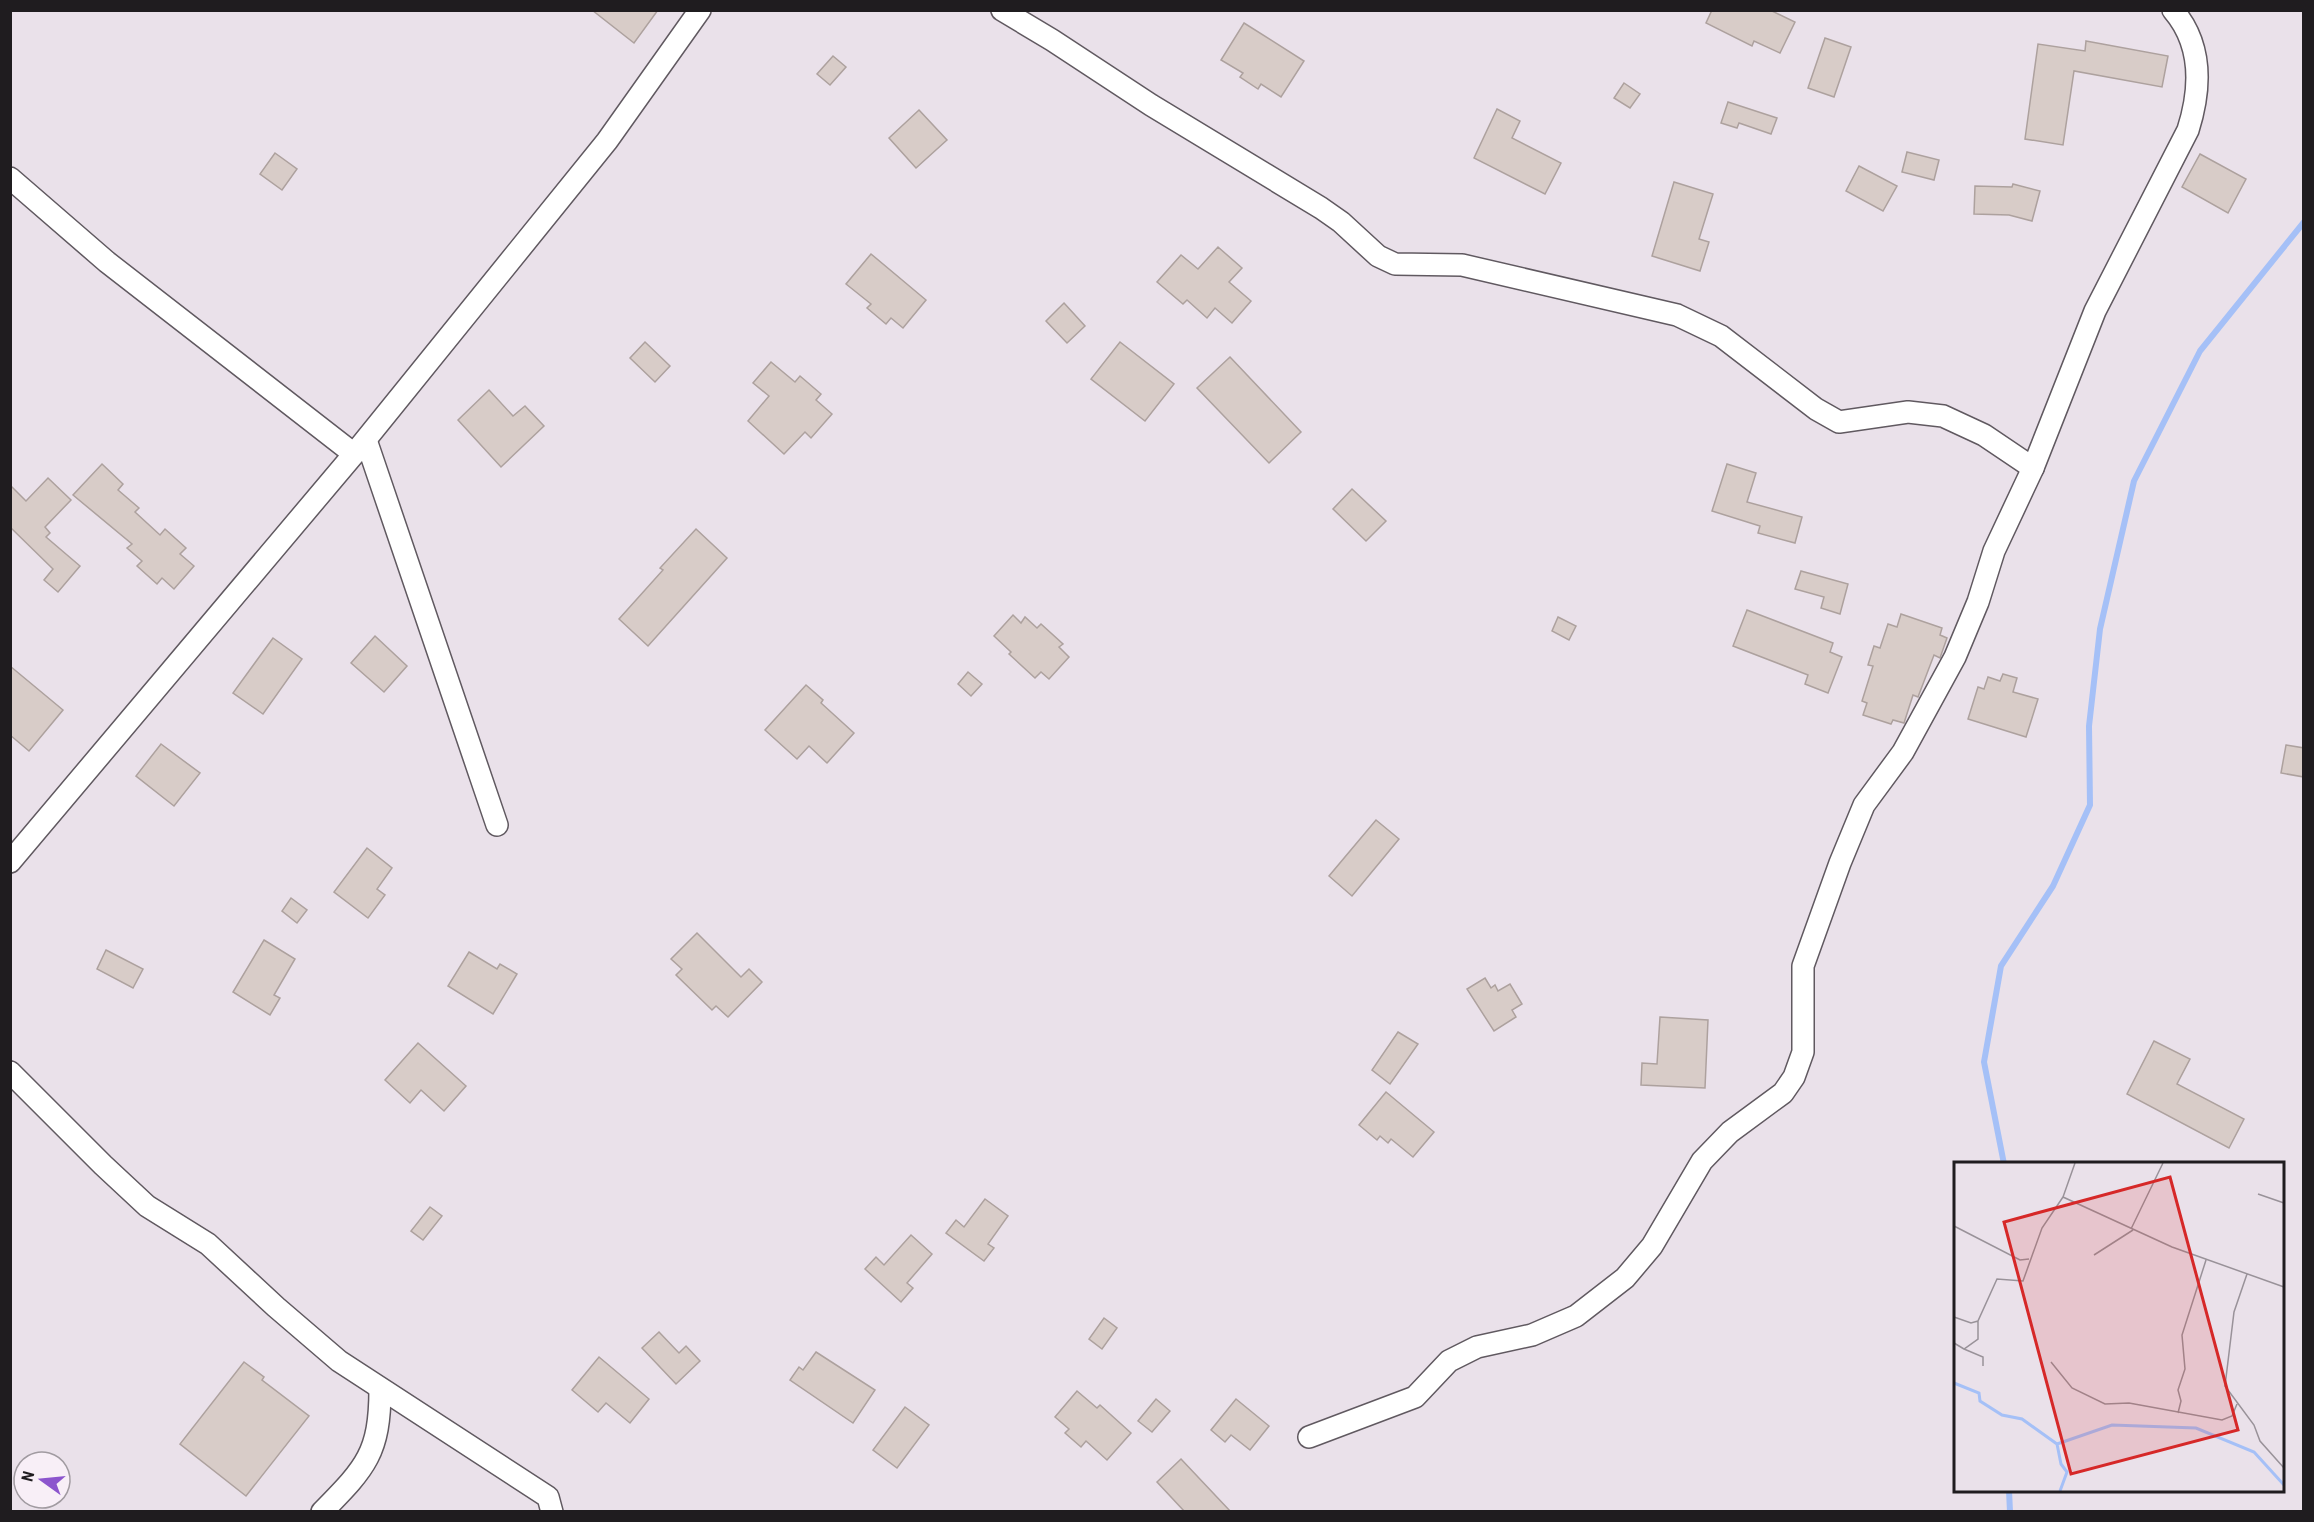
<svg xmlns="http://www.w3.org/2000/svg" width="2314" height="1522" font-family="'Roboto Condensed',sans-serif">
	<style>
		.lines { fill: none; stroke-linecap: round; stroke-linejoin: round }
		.stream { stroke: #a5c0f7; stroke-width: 6 }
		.building { fill: #d8ccc8; stroke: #ada19e; stroke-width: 1.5 }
		.minor-casing { stroke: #605960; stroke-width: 24 }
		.minor { stroke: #fff; stroke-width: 21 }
		.inset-river { fill: none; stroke: #a5c0f7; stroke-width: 3 }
		.inset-road { fill: none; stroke: #999299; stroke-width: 1.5 }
		.view { fill: #d62828; fill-opacity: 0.15; stroke: #d62828; stroke-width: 3 }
		.inset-edge { fill: none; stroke: #1f1c1f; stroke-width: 3 }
	</style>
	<rect width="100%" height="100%" fill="#eae1ea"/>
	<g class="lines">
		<g class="stream">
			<path d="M2004,1164L1984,1062L2001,966L2053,886L2090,805L2089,726L2100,629L2134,481L2200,351L2304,222"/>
			<path d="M2009,1490L2010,1512"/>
		</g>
	</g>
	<g class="building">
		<path d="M592,10H658L634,43Z"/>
		<path d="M1712,10H1770L1795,22L1780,53L1754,41L1752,46L1706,23Z"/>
		<path d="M1244,23L1304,61L1281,97L1261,84L1258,89L1240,77L1243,73L1221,60Z"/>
		<path d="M1825,38L1851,47L1834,97L1808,88Z"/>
		<path d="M2086,41L2168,56L2162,87L2074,71L2063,145L2025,139L2038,44L2085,51Z"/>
		<path d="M833,56L846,67L830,85L817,74Z"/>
		<path d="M1624,83L1640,94L1630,108L1614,98Z"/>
		<path d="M1728,102L1777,118L1771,134L1739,123L1737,128L1721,123Z"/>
		<path d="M1497,109L1520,121L1512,138L1561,163L1545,194L1474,158Z"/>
		<path d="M919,110L947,140L916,168L889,138Z"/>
		<path d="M1907,152L1939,160L1934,180L1902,172Z"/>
		<path d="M275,153L297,169L282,190L260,174Z"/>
		<path d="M2200,154L2246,179L2228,213L2182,187Z"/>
		<path d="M1859,166L1897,186L1883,211L1846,191Z"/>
		<path d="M1674,182L1713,194L1699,239L1709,242L1700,271L1652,256Z"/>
		<path d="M2013,184L2040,191L2032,221L2009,215L1974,214L1975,186L2012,187Z"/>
		<path d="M1218,247L1242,268L1229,282L1251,301L1232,323L1215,308L1207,318L1187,300L1183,304L1157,282L1181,255L1198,269Z"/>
		<path d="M871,254L926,300L903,328L891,318L886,324L867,308L871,304L846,284Z"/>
		<path d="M1064,303L1085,326L1067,343L1046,321Z"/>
		<path d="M645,342L670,366L655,382L630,358Z"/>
		<path d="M1120,342L1174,384L1145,421L1091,379Z"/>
		<path d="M1230,357L1301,432L1269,463L1197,388Z"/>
		<path d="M771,362L795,382L800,376L821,394L816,400L832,414L811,438L805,432L784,454L748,421L769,396L753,383Z"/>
		<path d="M489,390L513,416L525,406L544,426L501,467L458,420Z"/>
		<path d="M102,464L123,484L118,490L139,508L135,512L160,535L165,529L186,548L180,554L194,566L174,589L162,578L157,584L137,566L142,561L127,548L132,544L73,495Z"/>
		<path d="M1727,464L1756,473L1747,502L1802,517L1795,543L1758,533L1760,526L1712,511Z"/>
		<path d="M48,478L71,500L45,527L50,533L46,537L80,566L58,592L44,580L53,569L10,527V485L26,501Z"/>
		<path d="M1352,489L1386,521L1366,541L1333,509Z"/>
		<path d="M696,529L727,558L648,646L619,619L663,570L660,568Z"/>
		<path d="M1801,571L1848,584L1840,614L1821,608L1824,597L1795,589Z"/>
		<path d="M1747,610L1833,643L1830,652L1842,657L1828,693L1805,684L1808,675L1733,646Z"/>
		<path d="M1901,614L1942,628L1940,635L1947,638L1940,658L1934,655L1918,697L1913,695L1904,723L1893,720L1891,724L1863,715L1867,703L1862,701L1873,666L1868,665L1874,646L1880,648L1888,624L1897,627Z"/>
		<path d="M1013,615L1021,623L1025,617L1037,628L1041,624L1063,644L1059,647L1069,657L1049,679L1041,672L1035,678L1009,654L1011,652L994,636Z"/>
		<path d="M1558,617L1576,626L1569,640L1552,631Z"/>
		<path d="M375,636L407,666L384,692L351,663Z"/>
		<path d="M273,638L302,659L263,714L233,693Z"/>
		<path d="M10,666L63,710L29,751L10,735Z"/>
		<path d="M968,672L982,684L971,696L958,684Z"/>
		<path d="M2003,674L2017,678L2013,692L2038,699L2026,737L1968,719L1978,687L1984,689L1988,677L2000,681Z"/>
		<path d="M806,685L823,700L821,703L854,733L827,763L809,746L797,759L765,730Z"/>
		<path d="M161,744L200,773L174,806L136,776Z"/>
		<path d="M2286,745L2304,748V777L2281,773Z"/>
		<path d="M1376,820L1399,839L1352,896L1329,876Z"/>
		<path d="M367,848L392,868L377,889L385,895L368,918L334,892Z"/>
		<path d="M291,898L307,910L297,923L282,911Z"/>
		<path d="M697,933L741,977L749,969L762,982L728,1017L716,1006L712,1010L676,975L682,969L671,959Z"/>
		<path d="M264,940L295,959L274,995L280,998L270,1015L233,992Z"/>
		<path d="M106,950L143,969L133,988L97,969Z"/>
		<path d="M469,952L497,969L500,964L517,974L493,1014L448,986Z"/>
		<path d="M1485,978L1491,988L1495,985L1498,991L1510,984L1522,1004L1512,1010L1516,1017L1494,1031L1467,989Z"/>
		<path d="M1660,1017L1708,1020L1705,1088L1641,1085L1642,1063L1657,1064Z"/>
		<path d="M1398,1032L1418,1044L1390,1084L1372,1070Z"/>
		<path d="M2154,1041L2190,1059L2177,1084L2244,1119L2229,1148L2127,1094Z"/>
		<path d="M418,1043L466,1086L444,1111L421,1090L410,1103L385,1080Z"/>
		<path d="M1386,1092L1434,1132L1413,1157L1391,1139L1388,1143L1380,1136L1377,1140L1359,1125Z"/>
		<path d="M985,1199L1008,1216L988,1244L994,1248L984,1261L946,1233L956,1220L964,1227Z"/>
		<path d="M430,1207L442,1216L423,1240L411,1231Z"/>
		<path d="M911,1235L932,1254L907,1283L913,1288L901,1302L865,1269L876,1257L884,1265Z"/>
		<path d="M1104,1318L1117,1328L1102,1349L1089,1339Z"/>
		<path d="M659,1332L679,1353L686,1346L700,1361L676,1384L642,1348Z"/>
		<path d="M816,1352L875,1390L853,1423L790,1380L799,1367L803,1370Z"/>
		<path d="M599,1357L649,1399L630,1423L606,1403L598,1412L572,1390Z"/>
		<path d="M244,1362L264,1377L262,1380L309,1416L246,1496L180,1444Z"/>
		<path d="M1077,1391L1097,1408L1100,1405L1131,1433L1107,1460L1086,1441L1081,1447L1065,1433L1069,1429L1055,1417Z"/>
		<path d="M1156,1399L1170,1411L1152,1432L1138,1421Z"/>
		<path d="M1236,1399L1269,1426L1250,1450L1231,1435L1225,1442L1211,1430Z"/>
		<path d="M905,1407L929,1425L897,1468L873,1450Z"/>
		<path d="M1181,1459L1231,1512H1185L1157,1482Z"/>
	</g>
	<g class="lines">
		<defs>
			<g id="minor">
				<path d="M1002,10L1052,40L1151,105L1321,208L1341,222L1378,256L1395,264L1462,265L1677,315L1721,336L1816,409L1839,422L1908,412L1943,416L1984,435L2033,468"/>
				<path d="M10,178L107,262L354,454"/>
				<path d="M366,440L497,825"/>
				<path d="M10,862L354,454L607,141L700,10"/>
				<path d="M10,1072L103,1165L147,1206L208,1244L276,1307L339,1361L548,1497L552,1512"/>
				<path d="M1309,1437L1415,1397L1449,1361L1477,1347L1532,1335L1576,1316L1625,1278L1652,1246L1702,1161L1730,1132L1783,1093L1794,1077L1803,1052V966L1840,863L1864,805L1903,752L1955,657L1978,602L1994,551L2033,468L2095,311L2188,130C2201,89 2203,45 2173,10"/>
				<path d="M322,1512C365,1468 380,1454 380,1389"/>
			</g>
		</defs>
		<use href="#minor" class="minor-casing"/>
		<use href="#minor" class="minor"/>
	</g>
	<g transform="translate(1954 1162)">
		<rect width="330" height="330" fill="#eae1ea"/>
		<path class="inset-river" d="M0,221L25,231L26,239L48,253L68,257L103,282L158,263L242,266L300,290L330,323M103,282L107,302L113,310L106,329"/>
		<path class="inset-road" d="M121,1L109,35L218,85L330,125M304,32L330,41M0,64L66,98L75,97M177,67L209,1M140,93L179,68M293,112L280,150L271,224L300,263L306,279L330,306M0,155L17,161L24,159M0,181L10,187L24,177V159L43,117L69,119L88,66L109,35M10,187L29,195V204M97,200L118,226L151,242L175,241L268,258L278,254L283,242M224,251L227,239L224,228L231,207L228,173L252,98"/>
		<path class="view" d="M216,15L284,268L117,312L50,60Z"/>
		<rect width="330" height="330" class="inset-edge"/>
	</g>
	<rect width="2314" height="1522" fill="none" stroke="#1f1c1f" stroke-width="24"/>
	<g transform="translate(42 1480) rotate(285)"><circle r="28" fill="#f8eff7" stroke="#a19ba1" stroke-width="1.5"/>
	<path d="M0-4.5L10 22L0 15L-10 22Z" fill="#8c55cd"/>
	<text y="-9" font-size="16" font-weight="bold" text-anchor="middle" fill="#1f1c1f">N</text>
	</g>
</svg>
